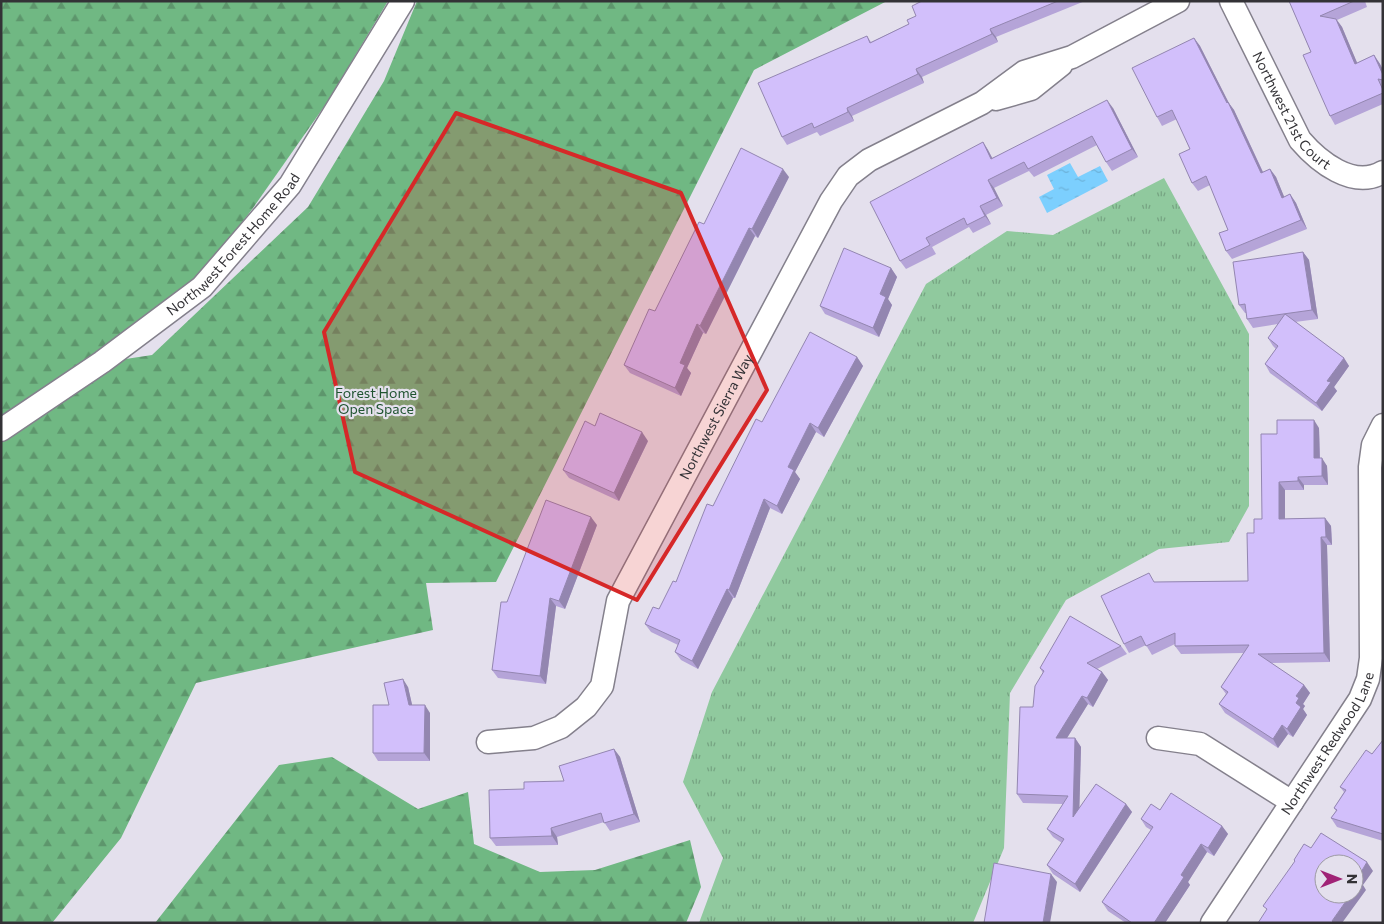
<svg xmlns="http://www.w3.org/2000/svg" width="1384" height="924" font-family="Commissioner,sans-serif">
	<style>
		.grass { fill: url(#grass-tufts) }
		.forest { fill: url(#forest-firs) }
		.water { fill: url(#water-ripples) }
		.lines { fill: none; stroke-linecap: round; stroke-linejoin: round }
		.minor-casing { stroke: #84808c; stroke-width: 25 }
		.minor { stroke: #fff; stroke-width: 22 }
		.wall { fill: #b5a4d8 }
		.shaded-wall { fill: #9386b0 }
		.building { fill: #d2bffb; stroke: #9386b0 }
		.marked { fill: #d62828; fill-opacity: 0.2; stroke: #d62828; stroke-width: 4; stroke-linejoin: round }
		.labels { text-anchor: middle; stroke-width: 4.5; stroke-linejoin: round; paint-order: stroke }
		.street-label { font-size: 14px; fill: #333236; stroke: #e4e0ed }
		.park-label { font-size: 14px; fill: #205431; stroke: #e4e0ed }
	</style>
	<defs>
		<pattern id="grass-tufts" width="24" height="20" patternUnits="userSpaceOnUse" patternTransform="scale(1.25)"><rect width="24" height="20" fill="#90c99e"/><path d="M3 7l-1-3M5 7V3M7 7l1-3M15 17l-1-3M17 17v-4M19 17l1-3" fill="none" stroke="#76a482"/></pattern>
		<pattern id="forest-firs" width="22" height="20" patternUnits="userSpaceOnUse" patternTransform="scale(1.25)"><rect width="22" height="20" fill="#70b883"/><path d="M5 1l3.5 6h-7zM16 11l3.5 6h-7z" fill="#5d966c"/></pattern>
		<pattern id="water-ripples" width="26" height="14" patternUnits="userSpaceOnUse" patternTransform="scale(1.25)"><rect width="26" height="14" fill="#7ccffe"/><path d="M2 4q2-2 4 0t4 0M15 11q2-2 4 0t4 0" fill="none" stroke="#6cb2da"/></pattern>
	</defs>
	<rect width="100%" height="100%" fill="#e4e0ed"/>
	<path class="grass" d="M1164,178L1249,334V506L1229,542L1159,549L1066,600L1010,693L1004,848L973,923H699L723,858L683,782L712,692L926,284L1007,231L1053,235Z"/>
	<g class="forest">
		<path d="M1,1H388L328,101L253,208L198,281L1,420Z"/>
		<path d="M417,1H887L754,70L496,582L426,583L433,630L196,683L121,838L52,923H1V440L119,360L152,355L308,207L384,81Z"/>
		<path d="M332,757L418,809L468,792L474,844L540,872L595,870L690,840L701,887L686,923H155L279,765Z"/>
	</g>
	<path class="water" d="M1070,163L1078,177L1100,166L1108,181L1047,213L1039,197L1054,189L1047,175Z"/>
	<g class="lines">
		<defs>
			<g id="minor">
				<path id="s1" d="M1231,1L1300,140C1318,161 1353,190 1383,172"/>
				<path d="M996,99L1031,89L1061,65"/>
				<path id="s2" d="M1,430L102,362L202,287L290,185L403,1"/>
				<path d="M1158,738L1200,744L1292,802"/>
				<path id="s3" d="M488,742L534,738L561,727L586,707L602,686L618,601L831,201L848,176L869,160L982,103L1024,72L1072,57L1178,1"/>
				<path id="s4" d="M1212,923L1360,699L1368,679L1371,658L1370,467L1373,445L1383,425"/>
			</g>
		</defs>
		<use href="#minor" class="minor-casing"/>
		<use href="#minor" class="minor"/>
	</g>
	<g class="wall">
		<path d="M922,1H1085L996,37L998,42L922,77L924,83L852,116L854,121L820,136L817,132L787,145L782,137L867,36L871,42L909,24L916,16Z"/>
		<path d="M1289,1H1365L1367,7L1337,20L1342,27L1357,63L1374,55L1380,64L1383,70V104L1335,125L1330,116L1311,52Z"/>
		<path d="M1194,38L1200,46L1228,102L1234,110L1263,172L1270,169L1276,177L1284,197L1290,194L1296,203L1307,229L1232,259L1226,251L1228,230L1210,185L1198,191L1192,183L1190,149L1177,119L1162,126L1157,117Z"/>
		<path d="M1113,108L1138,157L1112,171L1106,162L1097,145L1034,177L1029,171L994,188L1003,206L986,215L991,224L973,233L969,227L932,247L936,254L906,269L900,261L983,142L988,150L992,158Z"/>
		<path d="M789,177L758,238L755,236L706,334L703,333L687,368L691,373L681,396L630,373L624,365L704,224Z"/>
		<path d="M1303,252L1309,260L1318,319L1295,322L1344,358L1349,366L1334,387L1337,391L1322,411L1270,373L1265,364L1276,349L1273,346L1268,338L1278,324L1253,328L1247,319V313H1245L1239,305Z"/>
		<path d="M891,268L897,277L888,299L892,305L879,337L825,314L820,306Z"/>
		<path d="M857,357L863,366L824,437L816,432L795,472L800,479L782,514L770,508L735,598H733L698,669L681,660L675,652L678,645L651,632L645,624L659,609L676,582L713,506L762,422Z"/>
		<path d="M1319,428L1320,458L1327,466L1328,485H1304V490H1285V519L1325,518L1331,526L1332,545H1327L1330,662L1271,663L1304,685L1310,693L1303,704L1305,706L1303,709L1307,715L1293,737L1288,734L1278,748L1225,713L1219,704L1226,694L1221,687L1244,653L1181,654L1175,646V644L1152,655L1146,645L1129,653L1124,644L1155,582L1248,581L1254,533L1262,519L1277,434Z"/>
		<path d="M648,441L619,501L569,478L563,470Z"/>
		<path d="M597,525L565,609L556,606L546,684L498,678L492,670L507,602Z"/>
		<path d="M1121,646L1127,654L1097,669L1102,672L1108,680L1093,707L1088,704L1067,738H1075L1081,747L1079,808L1126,804L1132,812L1080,892L1053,874L1047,865L1062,843L1053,837L1047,829L1063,804L1023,803L1017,794L1043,673L1040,668Z"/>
		<path d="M408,687L412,705L430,713V761H378L373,753L389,705Z"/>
		<path d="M1383,740V841L1337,827L1331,818L1336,811L1334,808L1344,792L1340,787L1372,754Z"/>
		<path d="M614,749L620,757L640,822L610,831L604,822L557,837L558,845L496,846L490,838L524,789L564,781Z"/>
		<path d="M1160,810L1222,826L1228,834L1214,856L1207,852L1188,882L1190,885L1165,923H1126L1108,911L1102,902L1151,830L1146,827L1141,819Z"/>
	</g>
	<g class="shaded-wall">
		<path d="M1336,19L1342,27L1361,72L1355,64Z"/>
		<path d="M990,29L996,37L998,42L992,34Z"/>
		<path d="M1194,38L1200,46L1233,111L1227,103Z"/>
		<path d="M1374,55L1380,64L1383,70V75Z"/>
		<path d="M916,69L922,77L924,83L918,74Z"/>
		<path d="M1107,100L1113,108L1138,157L1132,149Z"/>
		<path d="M1228,102L1234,110L1267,181L1261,173Z"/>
		<path d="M847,108L852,116L854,121L848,112Z"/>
		<path d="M983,142L988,150L997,167L991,159Z"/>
		<path d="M783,169L789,177L758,238L752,229Z"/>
		<path d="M1270,169L1276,177L1288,206L1282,198Z"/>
		<path d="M988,180L994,188L1003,206L997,198Z"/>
		<path d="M1290,194L1296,203L1307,229L1301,220Z"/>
		<path d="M980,206L986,215L991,224L985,216Z"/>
		<path d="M749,228L755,236L706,334L700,326Z"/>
		<path d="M1303,252L1309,260L1318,319L1312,310Z"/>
		<path d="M891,268L897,277L888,299L892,305L879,337L873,328L880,294Z"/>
		<path d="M697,324L703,333L687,368L691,373L681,396L675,388L680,363Z"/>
		<path d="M857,357L863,366L824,437L818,428Z"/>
		<path d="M1344,358L1349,366L1334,387L1337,391L1322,411L1316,403L1327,381Z"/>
		<path d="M1314,420L1319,428L1320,467L1314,458Z"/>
		<path d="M810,423L816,432L795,472L800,479L782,514L777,506L788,467Z"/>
		<path d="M642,432L648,441L619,501L614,493Z"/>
		<path d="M1322,458L1327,466L1328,485L1322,476Z"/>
		<path d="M1298,477L1304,485V490L1298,481Z"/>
		<path d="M1279,482L1285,490V527L1279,519Z"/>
		<path d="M764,499L770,508L735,598L729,590Z"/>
		<path d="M591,517L597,525L565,609L559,601Z"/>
		<path d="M1325,518L1331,526L1332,545L1326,537Z"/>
		<path d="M1321,537L1327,545L1330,662L1324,653Z"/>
		<path d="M727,589L733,598L698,669L692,661Z"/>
		<path d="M550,598L556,606L546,684L540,676Z"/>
		<path d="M1102,672L1108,680L1093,707L1087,698Z"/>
		<path d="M403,679L408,687L414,713L409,705Z"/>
		<path d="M1304,685L1310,693L1303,704L1305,706L1303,709L1307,715L1293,737L1287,729L1296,703V696Z"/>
		<path d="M1082,696L1088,704L1062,746L1056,738Z"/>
		<path d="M425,705L430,713V761L424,753Z"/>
		<path d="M1282,725L1288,734L1278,748L1273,739Z"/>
		<path d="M1075,738L1081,747L1079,825L1073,817Z"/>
		<path d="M614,749L620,757L640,822L634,814Z"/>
		<path d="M1126,804L1132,812L1080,892L1075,884Z"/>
		<path d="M1222,826L1228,834L1214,856L1208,848Z"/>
		<path d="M551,828L557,837L558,845L552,836Z"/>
		<path d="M1201,844L1207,852L1188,882L1190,885L1165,923H1154L1181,875Z"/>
		<path d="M1367,862L1373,871L1363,885L1366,890L1342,923H1333L1332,921L1351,894H1354L1357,879Z"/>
		<path d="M1051,874L1057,882L1050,923H1043Z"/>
	</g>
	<g class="building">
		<path d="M922,1H1058L990,29L992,34L916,69L918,74L847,108L848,112L814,128L812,123L782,137L758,83L867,36L870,43L909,24L907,20L916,16L912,6Z"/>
		<path d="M1289,1H1354L1320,16L1336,19L1355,64L1374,55L1383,75V80L1378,79L1383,90V93L1330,116L1303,55L1311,52Z"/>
		<path d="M1194,38L1227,103L1228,102L1261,173L1270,169L1282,198L1290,194L1301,220L1226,251L1219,233L1228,230L1206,176L1192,183L1179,154L1190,149L1172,110L1157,117L1132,68Z"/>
		<path d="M1107,100L1132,149L1106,162L1092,136L1028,169L1024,162L988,180L997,198L980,206L985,216L967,225L964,218L926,238L930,245L900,261L870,202L983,142L991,159Z"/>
		<path d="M741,148L783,169L752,229L749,228L700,326L697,324L680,363L685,365L675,388L624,365L649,309L655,311L699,222L704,224Z"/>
		<path d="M844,248L891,268L880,294L886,297L873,328L820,306Z"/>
		<path d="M1303,252L1312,310L1247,319L1245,304L1239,305L1233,262Z"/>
		<path d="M1285,314L1344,358L1327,381L1331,382L1316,403L1265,364L1278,346L1268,338Z"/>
		<path d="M810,332L857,357L818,428L810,423L788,467L794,470L777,506L764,499L729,590L727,589L692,661L675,652L680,640L645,624L653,607L659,609L673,581L676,582L707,504L713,506L756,419L762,422Z"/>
		<path d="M600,413L642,432L614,493L563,470L585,421L595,426Z"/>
		<path d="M1277,420H1314V458H1322V476L1298,477V481L1279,482V519L1325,518L1326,537H1321L1324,653L1258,654L1304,685L1296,696L1299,698L1296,703L1301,707L1287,729L1282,725L1273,739L1219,704L1228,692L1221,687L1249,645L1175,646V633L1146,646L1141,636L1124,644L1101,596L1149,573L1154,582L1248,581L1247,533H1254V519H1262L1261,434H1277Z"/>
		<path d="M546,500L591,517L559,601L550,598L540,676L492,670L501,602H507Z"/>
		<path d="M1070,616L1121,646L1087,663L1102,672L1087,698L1082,696L1056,738H1075L1073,817L1096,784L1126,804L1075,884L1047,865L1064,839L1047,829L1068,796L1017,794L1020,707H1033L1035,686L1044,671L1040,668Z"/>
		<path d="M403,679L409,705H425L424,753H373V705H389L384,683Z"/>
		<path d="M1383,740V834L1331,818L1337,810L1334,808L1346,790L1340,787L1366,750L1372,754Z"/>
		<path d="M614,749L634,814L604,823L601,813L551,828L552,836L490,838L489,790L524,789V782L564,781L559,766Z"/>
		<path d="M1171,793L1222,826L1208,848L1201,844L1181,875L1184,877L1154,923H1132L1102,902L1153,827L1141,819L1151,804L1160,810Z"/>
		<path d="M1321,833L1367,862L1357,879L1361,881L1354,890V864H1324V894H1351L1332,921L1334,923H1258L1267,909L1263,906L1295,861L1294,860L1304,844L1311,848Z"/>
		<path d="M994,863L1051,874L1043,923H984Z"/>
	</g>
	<path class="marked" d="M456,113L681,193L767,390L637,600L355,472L324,332Z"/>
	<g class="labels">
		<g class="street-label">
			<text dy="5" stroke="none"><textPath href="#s1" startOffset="126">Northwest 21st Court</textPath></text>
			<text dy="5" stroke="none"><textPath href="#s2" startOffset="299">Northwest Forest Home Road</textPath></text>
			<text dy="5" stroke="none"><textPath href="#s3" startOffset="429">Northwest Sierra Way</textPath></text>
			<text dy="5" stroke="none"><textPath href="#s4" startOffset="214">Northwest Redwood Lane</textPath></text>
		</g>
		<g class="park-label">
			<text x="376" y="398">Forest Home<tspan x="376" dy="16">Open Space</tspan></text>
		</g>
	</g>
	<rect width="1384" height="924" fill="none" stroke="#333236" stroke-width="5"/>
	<g transform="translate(1339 879) rotate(90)"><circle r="24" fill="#e4e0ed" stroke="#9d9aa4"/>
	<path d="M0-4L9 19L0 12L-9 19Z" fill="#a02276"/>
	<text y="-8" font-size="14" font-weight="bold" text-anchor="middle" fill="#333236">N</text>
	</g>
</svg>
